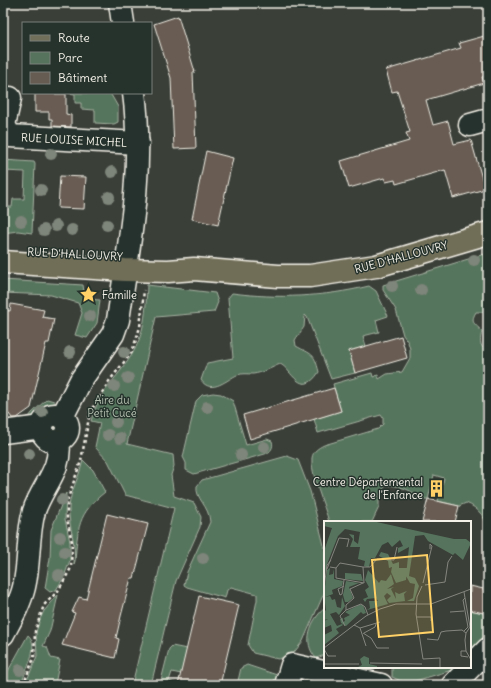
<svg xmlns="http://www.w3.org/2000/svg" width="491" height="688" font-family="Delius,sans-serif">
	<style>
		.green { fill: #56745d; stroke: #a5b2a2 }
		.building { fill: #675c52; stroke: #f4f1e8 }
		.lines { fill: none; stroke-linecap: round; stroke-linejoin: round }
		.minor-casing { stroke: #f4f1e8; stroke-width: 25 }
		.major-casing { stroke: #f4f1e8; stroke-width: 25 }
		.path { stroke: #f4f1e8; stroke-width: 2.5; stroke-dasharray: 3 3; stroke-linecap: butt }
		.minor { stroke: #26332d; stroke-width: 22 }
		.major { stroke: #716e59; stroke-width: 22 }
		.tree { fill: #7e857a }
		.labels { text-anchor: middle; stroke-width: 3; stroke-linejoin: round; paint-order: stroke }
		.street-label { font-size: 11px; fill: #f4f1e8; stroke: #26332d }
		.poi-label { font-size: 11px; fill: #f4f1e8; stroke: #26332d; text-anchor: start }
		.park-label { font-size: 11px; fill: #b5bfb0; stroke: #26332d }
		.inset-road { fill: none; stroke: #84867e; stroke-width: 1 }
		.view { fill: #ffd166; fill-opacity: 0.15; stroke: #ffd166; stroke-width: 2 }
		.inset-edge { fill: none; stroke: #f4f1e8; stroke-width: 2 }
	</style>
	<rect width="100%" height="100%" fill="#3a3f38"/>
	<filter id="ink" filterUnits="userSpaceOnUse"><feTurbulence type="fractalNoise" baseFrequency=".025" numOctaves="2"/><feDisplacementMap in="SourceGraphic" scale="8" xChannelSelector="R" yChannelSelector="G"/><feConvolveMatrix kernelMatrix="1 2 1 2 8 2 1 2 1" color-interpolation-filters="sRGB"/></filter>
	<g filter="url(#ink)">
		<g class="green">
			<path d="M69,93H110L118,107V122L114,124L95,123V110L81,109V103H75V94Z"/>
			<path d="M3,160L34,162L35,164L32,233L18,231L3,233V207H12L13,199H24L25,172L3,171Z"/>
			<path d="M488,253V312H476C469,324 476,323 482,332C480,339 479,345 485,350L488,347V532C487,519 479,508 466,503L459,506L438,501L444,478L434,475L428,499H421C410,489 401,486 386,485L379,495V507L372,522H329C325,507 310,472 312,458C313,451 318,448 324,445L378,429L383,424V418L381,415L318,433L314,419L341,411L333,384L372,373L373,377L378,375L379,379L387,374L402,372L410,358V349L408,342L403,335L396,310L383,290V285Z"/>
			<path d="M3,280L83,285L85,299L100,300L97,323L87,338L75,335L82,313L78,303L51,295L3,293Z"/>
			<path d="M147,285L215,293L218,302L214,312L156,317L127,444L173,455L174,466L171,475L174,496L194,503L201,517L200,527L176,581L151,685H132L174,508L125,495L108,461L95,447L100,423L91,421C99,391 116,380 131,356C145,334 146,310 147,285Z"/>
			<path d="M369,286L376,291L388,316L376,320L379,332L363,336L366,346L349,351L355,373L331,379L307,317L305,315L304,327L295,340L296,346C312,355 314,352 319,372C301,400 291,368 280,364C271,368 262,373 253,374C247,374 243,373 237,375C229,378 211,396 201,380L207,363L233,358L228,298L232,293C278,299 324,297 369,286Z"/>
			<path d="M213,393L221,394L233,401L246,445L267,439L272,441C274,447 271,452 265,454L194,474L186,470V463L183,457L196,401L202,395Z"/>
			<path d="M47,399L54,401L55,407L54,409L39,417L26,421L32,413Z"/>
			<path d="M287,456L298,460L310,491L325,549V591L303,641L292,655L278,659L253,653L248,645L257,600V594L231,587L227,590L225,598L187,587L184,585L187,572L210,522C209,505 195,499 197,486L202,480Z"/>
			<path d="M83,460L93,470L105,492C77,514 78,528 75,561L74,564C77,543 68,527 69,508C70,491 80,476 83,460Z"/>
			<path d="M66,493L65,519L70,542V560L64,577L56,590L50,592L45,588L50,558L51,530Z"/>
			<path d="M58,595L50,631L43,646L47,647L51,658L60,660L55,684L25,685L37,656L36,632L40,619L44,611Z"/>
			<path d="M325,608V655L316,658C302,643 310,620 325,608Z"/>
			<path d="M470,610L488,614V638L470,659Z"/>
			<path d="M28,635C41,646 24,672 21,685H3V680Z"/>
			<path d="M172,646L187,649L181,674L172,672L169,681L178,684V685H160L169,649Z"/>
			<path d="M247,665L277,675L279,685H237L241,668Z"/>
			<path d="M392,667H462L415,681L403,682L392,677Z"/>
		</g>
		<g class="building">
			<path d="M178,16L195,72H193L196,148L174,149L171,78L154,24Z"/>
			<path d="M488,35V76L482,77L484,83L426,100L433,125L448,121L454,144L471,140L485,189L453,198L445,170L396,184L395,180L386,182L384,178L349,188L341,161L409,141L406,133L410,132L397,91L392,92L386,70L461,48L459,43Z"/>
			<path d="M35,94H66V114L71,115V127L52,126V119H49V112H35Z"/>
			<path d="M206,151L233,158L218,225L192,219Z"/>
			<path d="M60,176L86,177L84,209L58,208Z"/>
			<path d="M11,304L44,310L42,317L54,319L49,343H46L31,408L17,418H12L9,414L3,413V390L5,378L3,377V310L10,311Z"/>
			<path d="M401,336L407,358L355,373L349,351Z"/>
			<path d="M334,388L341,411L250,439L243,415Z"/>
			<path d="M428,499L459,506L455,522H422Z"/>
			<path d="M107,514L148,524L134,578H131L121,616L116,638L119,639L115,658L62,645L75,613L72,612L79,597L86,599Z"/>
			<path d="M470,586L488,590V614L470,610Z"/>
			<path d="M199,596L239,605L220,685H178Z"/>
		</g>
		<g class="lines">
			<defs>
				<g id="minor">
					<path d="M120,3L123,23"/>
					<path d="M10,98L4,125L10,136L138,143"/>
					<path d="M470,125L488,120"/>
					<circle cx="55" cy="428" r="13"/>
					<path d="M62,417L81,380L113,334L118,320C129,245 144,169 134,93"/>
					<path d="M3,432L42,427"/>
					<path d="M3,634C11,619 20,604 24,587C30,562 27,536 34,511C42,486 63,469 58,441"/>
					<path d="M286,685L292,665L381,685"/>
					<path d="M453,685L488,649"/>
				</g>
				<path id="major" d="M3,262L125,270L168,271L194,269L278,276H310L376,266L488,233"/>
			</defs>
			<use href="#minor" class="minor-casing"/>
			<use href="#major" class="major-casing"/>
			<path class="path" d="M23,685L34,658L35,631L44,605L58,591L71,568L72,542L67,519V508L68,498L81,461L90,412L110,380L132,352L140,327L144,290"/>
			<use href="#minor" class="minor"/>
			<use href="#major" class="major"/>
		</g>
		<g class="tree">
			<circle cx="51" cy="154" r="6"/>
			<circle cx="112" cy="172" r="6"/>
			<circle cx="41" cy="190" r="6"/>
			<circle cx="109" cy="197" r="6"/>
			<circle cx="21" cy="221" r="6"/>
			<circle cx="107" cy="225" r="6"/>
			<circle cx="56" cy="226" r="6"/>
			<circle cx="44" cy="230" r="6"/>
			<circle cx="72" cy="230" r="6"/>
			<circle cx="474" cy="260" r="6"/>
			<circle cx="392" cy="286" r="6"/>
			<circle cx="421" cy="290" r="6"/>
			<circle cx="90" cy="316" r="6"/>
			<circle cx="70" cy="352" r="6"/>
			<circle cx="124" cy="352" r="6"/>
			<circle cx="128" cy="378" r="6"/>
			<circle cx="114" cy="386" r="6"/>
			<circle cx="207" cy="407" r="6"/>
			<circle cx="42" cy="412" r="6"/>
			<circle cx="116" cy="422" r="6"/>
			<circle cx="108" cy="435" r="6"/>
			<circle cx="120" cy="438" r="6"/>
			<circle cx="264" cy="447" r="6"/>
			<circle cx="29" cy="454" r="6"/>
			<circle cx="241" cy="455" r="6"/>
			<circle cx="62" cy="500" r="6"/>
			<circle cx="60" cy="537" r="6"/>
			<circle cx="65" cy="552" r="6"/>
			<circle cx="203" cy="558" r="6"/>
			<circle cx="59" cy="575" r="6"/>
			<circle cx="20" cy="670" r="6"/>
		</g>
	</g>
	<defs>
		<symbol id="sight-bare" viewBox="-9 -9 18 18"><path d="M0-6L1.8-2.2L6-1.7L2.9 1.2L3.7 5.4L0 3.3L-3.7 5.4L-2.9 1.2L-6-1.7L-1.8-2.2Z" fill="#ffd166" stroke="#26332d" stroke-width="2.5" paint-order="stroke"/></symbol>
		<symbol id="building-bare" viewBox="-9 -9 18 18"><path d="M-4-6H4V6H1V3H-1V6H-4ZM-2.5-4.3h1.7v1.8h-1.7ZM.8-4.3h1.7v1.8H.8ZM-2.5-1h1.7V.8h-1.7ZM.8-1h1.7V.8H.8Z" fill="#ffd166" stroke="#26332d" stroke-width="2.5" paint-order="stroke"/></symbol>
	</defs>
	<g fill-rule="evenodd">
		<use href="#sight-bare" x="76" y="282" width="25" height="25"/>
		<use href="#building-bare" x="424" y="476" width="25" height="25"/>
	</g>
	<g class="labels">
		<g class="street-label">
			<text transform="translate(74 140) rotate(3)" y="4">RUE LOUISE MICHEL</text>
			<text transform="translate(75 254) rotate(3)" y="4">RUE D'HALLOUVRY</text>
			<text transform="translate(401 257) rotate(-15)" y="4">RUE D'HALLOUVRY</text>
		</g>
		<g class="poi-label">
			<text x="102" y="299">Famille</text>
			<text x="423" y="486" text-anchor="end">Centre Départemental<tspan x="423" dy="13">de l'Enfance</tspan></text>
		</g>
		<g class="park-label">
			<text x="112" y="404">Aire du<tspan x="112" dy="13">Petit Cucé</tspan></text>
		</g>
	</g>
	<g transform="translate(324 521)">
		<rect width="147" height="147" fill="#3a3f38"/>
		<path d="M0,0H48L130,18H142L147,22L139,39L131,32L129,34L104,20L100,14L91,15L85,55L91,57L95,65L90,80H83L89,77L91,63L86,62L82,55L85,26L74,32V27L79,25L76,19L68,26L64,21L58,24L51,37H47L45,46H43L40,45L41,40L34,38L36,26H26L29,18L25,13L30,14V20L34,23L36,11L21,8L14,15L3,43L0,58V30L8,7L0,5ZM57,31L64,33L69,43L75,41V47H83L82,59L72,62L67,51L68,46L65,47L64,40L55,35ZM6,47L5,54L9,53L10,48V58L19,60L18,65L8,69L9,73L1,76L6,75L8,79L11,78L13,86L17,87L18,76L21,85L15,94L12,91L6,93L13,105L18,103L19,104L12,108L15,112L0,124V114L8,110L7,104L0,107V100L4,98L0,99V88L2,90L0,73L3,49ZM44,49L55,62L57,59L62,60L67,53L70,63L63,68L70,66L67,68L72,78L71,71L75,73L83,70L80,73L81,80L65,82L63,79L67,75L63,72L60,75L64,83L43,89L46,87L45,80H54L52,77L43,78L41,81L39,78L44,76L41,69L45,66L41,59ZM21,52L37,53L39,60L21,58ZM22,60L35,62L25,66L29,77L24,81H21L19,74ZM35,84H39L42,92L39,93L37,91L22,105L17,102L16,98L19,97V101L21,100L20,97L26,94L21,91ZM40,135L45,137V143L53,145V147H32L38,144L36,138Z" fill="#56745d"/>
		<path class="inset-road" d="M6,46L12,47V57L40,62L39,46L16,42L12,47M39,46H46L53,38L70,39L73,26M3,48L15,17L25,18L23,26M39,62L26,68L30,77L22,84V89L37,83L41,86L44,94M99,62L108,25L106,23V28M101,64L121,61L124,41L128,35M20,65L14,68L16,74L18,73L20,59M98,65L93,76L92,93L99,138M0,67L3,44L7,39M140,71L146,106L142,112L141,119L142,130L147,139M126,91L140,90M93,96H107V100M30,104L36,107L42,125M21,105L16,95L22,89M36,107L56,101M140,110L144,106L139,79L141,77M39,112L47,117L53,127H65M40,112L51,106L52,103M103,118L114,119L117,111L122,110L138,109L142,112M0,127L42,95L56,88L72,83H107L147,68M0,128L4,135H12M142,130H137V135L144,136M99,138L116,137V147M46,142L98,143M0,143H35"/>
		<path class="view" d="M103,34L109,111L55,116L48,39Z"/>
		<rect width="147" height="147" class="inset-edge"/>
	</g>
	<rect width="491" height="688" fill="none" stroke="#26332d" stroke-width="16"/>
	<rect x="8" y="8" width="475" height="672" fill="none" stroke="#f4f1e8" stroke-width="1.5" filter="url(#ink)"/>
	<rect x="22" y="22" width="130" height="72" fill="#26332d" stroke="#787f78"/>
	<rect x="30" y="35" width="20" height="6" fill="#716e59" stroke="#787f78"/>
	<text x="58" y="42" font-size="12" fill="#f4f1e8">Route</text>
	<rect x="30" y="52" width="20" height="12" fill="#56745d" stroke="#787f78"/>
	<text x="58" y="62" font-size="12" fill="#f4f1e8">Parc</text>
	<rect x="30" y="72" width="20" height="12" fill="#675c52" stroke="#787f78"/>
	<text x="58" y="82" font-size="12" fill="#f4f1e8">Bâtiment</text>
</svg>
